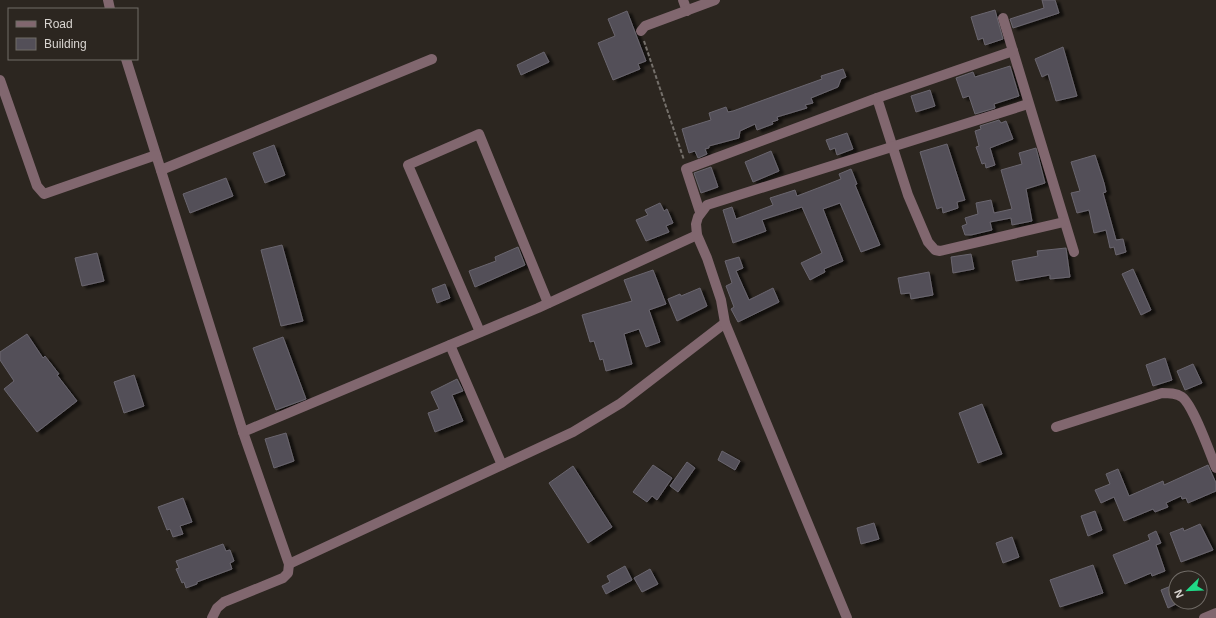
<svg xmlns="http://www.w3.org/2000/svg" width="1216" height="618" font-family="Arial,sans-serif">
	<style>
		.building { fill: #534f58; stroke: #6a666f; filter: url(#shadow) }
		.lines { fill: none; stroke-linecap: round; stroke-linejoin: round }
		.path { stroke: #75706b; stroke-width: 2; stroke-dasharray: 4 2; stroke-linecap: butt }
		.minor { stroke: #81676f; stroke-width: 10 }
	</style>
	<defs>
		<filter id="shadow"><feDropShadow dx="4.5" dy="2.5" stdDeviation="1" flood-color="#0009"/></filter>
	</defs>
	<rect width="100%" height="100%" fill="#2c2620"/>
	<g class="building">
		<path d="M1042,0H1055L1059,13L1013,28L1010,19L1044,8Z"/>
		<path d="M995,10L1003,39L985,45L983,38L978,40L971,17Z"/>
		<path d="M627,11L646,61L638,64L640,69L613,80L598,43L615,36L608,19Z"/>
		<path d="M1063,47L1077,96L1056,101L1048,74L1042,77L1035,59Z"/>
		<path d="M544,52L549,62L521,75L517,65Z"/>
		<path d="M1010,66L1019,96L994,104L995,108L975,114L969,96L963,98L956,78L973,72L975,77Z"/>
		<path d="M843,69L846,77L841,79L838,87L811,98L813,103L805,105L807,108L777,117L778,120L772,122L773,124L757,130L755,124L740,131L739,138L709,146V148L705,149L707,154L698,158L695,151L689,153L682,129L711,120L709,113L726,107L728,112L733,111L822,79L821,76Z"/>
		<path d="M930,90L935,106L916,112L911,96Z"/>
		<path d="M999,120L1001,123L1006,121L1013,139L990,148L995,165L986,168L985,163L982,164L976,147L979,146L975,131L981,129L980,126Z"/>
		<path d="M847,133L853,149L837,155L835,148L830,150L826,140Z"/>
		<path d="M947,144L965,200L957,202L958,208L943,213L942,207L937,209L920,152Z"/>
		<path d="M274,145L285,175L265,183L253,153Z"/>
		<path d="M1036,148L1045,183L1026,189L1032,221L1012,225L1011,218L990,222L992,230L971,235H965L962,226L967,224L965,218L978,214L976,203L991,200L994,213L1012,209L1001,170L1022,164L1019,153Z"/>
		<path d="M771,151L779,171L753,182L745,162Z"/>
		<path d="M1095,155L1104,183L1106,192L1103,193L1116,240L1123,239L1126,252L1116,255L1114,247L1110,248L1106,230L1094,233L1089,210L1077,213L1071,193L1080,191L1071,162Z"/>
		<path d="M711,167L718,187L701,193L694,173Z"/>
		<path d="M851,169L857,184L855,185L880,245L861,252L840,203L823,209L843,261L824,269L825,272L810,280L801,263L822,253L802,207L762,220L766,231L733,243L723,210L732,207L736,219L773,205L770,198L795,190L797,196L818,188L841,179L839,174Z"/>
		<path d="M226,178L233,196L190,213L183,194Z"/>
		<path d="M660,203L664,211L667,209L673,223L666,226L669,232L646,241L636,220L648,215L645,210Z"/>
		<path d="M282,245L303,321L281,326L261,250Z"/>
		<path d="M518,247L525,265L475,287L469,271L496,261L495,257Z"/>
		<path d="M1066,248L1070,277L1050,279V275L1016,281L1012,261L1038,256L1037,251Z"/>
		<path d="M97,253L104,281L82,286L75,258Z"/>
		<path d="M971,254L974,269L953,273L951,257Z"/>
		<path d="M739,257L743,268L736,271L749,300L773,288L779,302L738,322L731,309L734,307L726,286L732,283L725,261Z"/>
		<path d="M1133,269L1151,310L1141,315L1122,274Z"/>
		<path d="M653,270L666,304L649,310L660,342L646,347L639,329L624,334L632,364L606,371L603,359L600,360L594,341L590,342L582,315L632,301L624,280Z"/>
		<path d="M929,272L933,295L911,299L910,293L901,294L898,278Z"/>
		<path d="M445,284L450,298L437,303L432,289Z"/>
		<path d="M700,288L707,306L677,321L668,299L680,294L681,296Z"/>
		<path d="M27,334L43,358L45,356L59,374L57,375L77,401L37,432L4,389L14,381L0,360V352Z"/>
		<path d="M283,337L306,399L276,410L253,348Z"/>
		<path d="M1165,358L1172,380L1153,386L1146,365Z"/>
		<path d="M1193,364L1202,383L1185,390L1177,371Z"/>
		<path d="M134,375L144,406L124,413L114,382Z"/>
		<path d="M457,379L463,391L452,395L463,421L435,432L428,413L439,409L431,392Z"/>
		<path d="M982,404L1002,454L978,463L959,413Z"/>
		<path d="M286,433L294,461L274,468L265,439Z"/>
		<path d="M722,451L740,461L735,470L718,460Z"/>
		<path d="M687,462L695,468L678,492L670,486Z"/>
		<path d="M653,465L672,478L657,500L652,496L647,502L633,492Z"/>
		<path d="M1208,465L1216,483V491L1188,503L1186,498L1182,499L1181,496L1166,503L1168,507L1155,512L1153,509L1124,521L1114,497L1101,503L1095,490L1110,484L1106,474L1118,469L1129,496L1163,481L1164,485Z"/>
		<path d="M573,466L612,527L588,543L549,483Z"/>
		<path d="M183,498L192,522L180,526L183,534L173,537L170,529L167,530L158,507Z"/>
		<path d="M1095,511L1102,530L1088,536L1081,516Z"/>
		<path d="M874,523L879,539L861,544L857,528Z"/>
		<path d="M1200,524L1213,550L1181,562L1170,533L1183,528L1184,531Z"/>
		<path d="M1156,531L1161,543L1156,545L1165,571L1152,576L1151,573L1125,584L1113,555L1150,540L1148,535Z"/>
		<path d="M1012,537L1019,557L1003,563L996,543Z"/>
		<path d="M223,544L226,551L230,550L234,561L230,563L232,569L197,582V584L186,588L184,582L182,583L176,569L179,568L176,561Z"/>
		<path d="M1093,565L1103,593L1060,607L1050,580Z"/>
		<path d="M625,566L632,580L606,594L602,586L610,582L607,576Z"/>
		<path d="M650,569L658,584L642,592L634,578Z"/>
		<path d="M1176,584V604L1168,608L1161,590Z"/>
	</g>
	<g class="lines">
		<path class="path" d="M644,41L684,160"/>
		<g class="minor">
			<path d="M108,0L110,9"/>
			<path d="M683,0L687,11"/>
			<path d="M1003,18L1074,252"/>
			<path d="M641,31L645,26L715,0"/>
			<path d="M126,59L243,432L289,564L288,573L283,578L224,602L217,608L212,618"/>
			<path d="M0,80L37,186L44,194L156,155"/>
			<path d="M877,98L908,195L928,242L935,250L940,251L1064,222"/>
			<path d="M161,170L432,59"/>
			<path d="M700,212L686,169L877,98L1013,51"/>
			<path d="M480,332L408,165L479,134L548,303"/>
			<path d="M450,345L502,465"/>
			<path d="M1056,427L1162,393C1169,393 1176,393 1182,397C1193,405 1210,453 1216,468"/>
			<path d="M243,432L538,308L697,235"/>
			<path d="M289,564L573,432L621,403L725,323"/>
			<path d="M847,618L725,323L721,300L707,258L697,235L696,224L698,217L707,205L1028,104"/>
			<path d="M1204,618L1216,613"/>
		</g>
	</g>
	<rect x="8" y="8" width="130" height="52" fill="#2c2620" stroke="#716c67"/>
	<rect x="16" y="21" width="20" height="6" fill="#81676f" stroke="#716c67"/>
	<text x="44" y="28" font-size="12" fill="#d9d5d1">Road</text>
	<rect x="16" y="38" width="20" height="12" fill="#534f58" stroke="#716c67"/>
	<text x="44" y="48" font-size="12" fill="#d9d5d1">Building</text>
	<g transform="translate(1188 590) rotate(247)"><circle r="19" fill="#2c2620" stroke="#716c67"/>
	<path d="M0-3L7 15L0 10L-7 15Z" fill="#20d887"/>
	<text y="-6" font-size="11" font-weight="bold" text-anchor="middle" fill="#d9d5d1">N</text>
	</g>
</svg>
